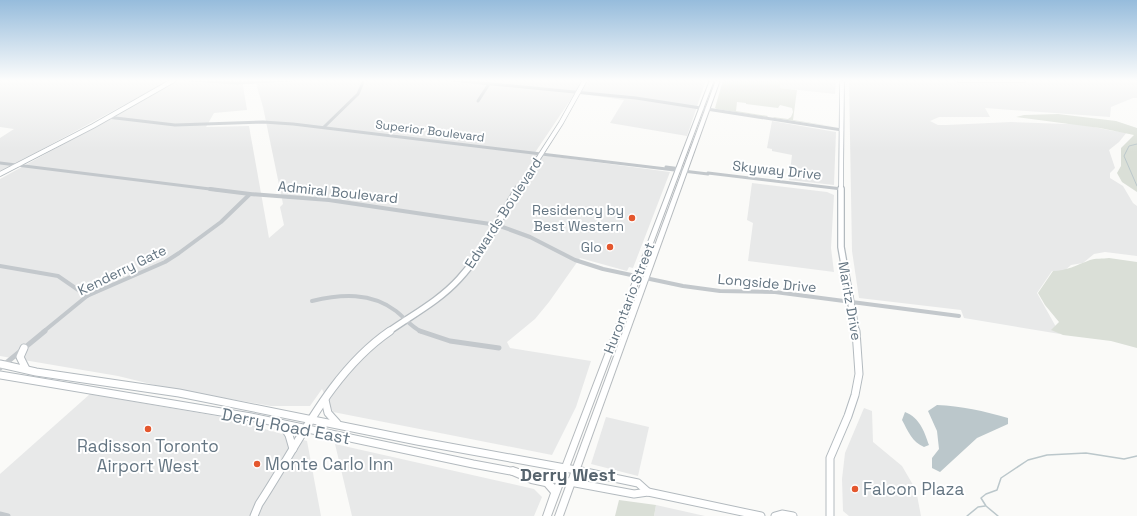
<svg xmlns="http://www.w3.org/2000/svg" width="1137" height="516" font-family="'Space Grotesk',sans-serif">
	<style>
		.built { fill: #e8e9e9 }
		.green { fill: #dadfd7 }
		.water { fill: #bbc7cb }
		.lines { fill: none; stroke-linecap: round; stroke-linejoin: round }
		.stream-far1 { stroke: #bbc7cb; stroke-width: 1 }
		.stream { stroke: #bbc7cb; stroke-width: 1.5 }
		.secondary-far2-casing { stroke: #b3babf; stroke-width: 5.5 }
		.secondary-far1-casing { stroke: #b3babf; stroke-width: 8 }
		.secondary-casing { stroke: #b3babf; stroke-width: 9 }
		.primary-casing { stroke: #b5babe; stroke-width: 2 }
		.street-far2 { stroke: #c3c8cc; stroke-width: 3 }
		.street-far1 { stroke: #c3c8cc; stroke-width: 4 }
		.street { stroke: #c3c8cc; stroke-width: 5 }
		.secondary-far2 { stroke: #fff; stroke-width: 4 }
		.secondary-far1 { stroke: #fff; stroke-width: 5.5 }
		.secondary { stroke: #fff; stroke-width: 7 }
		.primary { fill: #fff; fill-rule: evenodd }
		.poi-dot { fill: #e4572e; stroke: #fff; stroke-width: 1.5 }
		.labels { text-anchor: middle; stroke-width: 4; stroke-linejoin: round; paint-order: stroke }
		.far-street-label { font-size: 12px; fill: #657683; stroke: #fff }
		.street-label { font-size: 14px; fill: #657683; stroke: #fff }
		.poi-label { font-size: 14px; fill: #657683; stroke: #fff; text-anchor: end }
		.near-street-label { font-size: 17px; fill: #657683; stroke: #fff }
		.near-poi-label { font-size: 17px; fill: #657683; stroke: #fff; text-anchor: start }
		.near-neighbourhood-label { font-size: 18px; font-weight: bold; fill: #57646e; stroke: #fff }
	</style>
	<rect width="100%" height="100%" fill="#fafaf8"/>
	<g class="built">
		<path d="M0,80H170L0,172V138L14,129L0,127Z"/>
		<path d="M180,80H244L243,86L247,110L214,113L206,127L249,126L269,238L284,225L280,207L283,204L263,107L255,80H706L687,136L610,123L624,100L575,93L534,154L670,172L633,268L629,267L627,271L580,258L549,302L535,319L507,342L510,348L591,361L576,407L552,455L333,412L322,389L310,406H271L167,388L118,376L0,356V179Z"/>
		<path d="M781,80H836L835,94L780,88Z"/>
		<path d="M849,80H1137V98H1133L1111,107L1110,117L985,108L990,117H939L930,121L938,125H946L1011,122L1067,124L1070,122L1113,131L1127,132L1119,142L1109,150L1115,168L1110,173V178L1123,186L1133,203L1137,206V256L1105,252L1094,254L1083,263L1071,265L1063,272L1052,271L1037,293L1060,334L964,318L961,310L859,298L852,251Z"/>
		<path d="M772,121L836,132L834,185L789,180L792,155L772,151V149L767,148Z"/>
		<path d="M752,183L827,192L834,195L831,248L834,272L748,261L753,223L747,220Z"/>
		<path d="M90,394L222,417L307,441L321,516H0V474Z"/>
		<path d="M864,408L872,411L873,442L902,466L916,490L921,516H849L843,511L842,479L845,453Z"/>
		<path d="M606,417L649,427L638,476L591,464Z"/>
		<path d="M335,444L534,489L542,497L534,516H352Z"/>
		<path d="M656,505L705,516H654Z"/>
	</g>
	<g class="green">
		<path d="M723,80H781L780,88L797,90L793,120L836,127L774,118L773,117L788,119L791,117L793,112L792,108L780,105L778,108L746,104V103L737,102L736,111L768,116L767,117L717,109L715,108Z"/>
		<path d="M1058,114L1116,121L1137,128V192L1122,182L1117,173L1121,166V148L1134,135L1100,128L1016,117L1024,115Z"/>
		<path d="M1109,258L1137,262V348L1111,341L1063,335L1051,330L1059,322L1045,305L1038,293L1053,271C1066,271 1077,265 1090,260C1095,258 1103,259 1109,258Z"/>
		<path d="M619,500L656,505L654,516H615Z"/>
	</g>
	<g class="water">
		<path d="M937,405C961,406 984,411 1008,418V424L977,438L940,472L932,468V458L939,449L937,431L928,411Z"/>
		<path d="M905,412C920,418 924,431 929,445L924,447C912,442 908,431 902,420Z"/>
	</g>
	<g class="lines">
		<path class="stream-far1" d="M1137,144L1129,146L1124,156L1137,186"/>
		<g class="stream">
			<path d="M967,516L978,507L985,506"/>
			<path d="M998,516L986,506L981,498L986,494L997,490L1001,478L1028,460L1047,455L1086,453L1124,459L1137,456"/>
		</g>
		<defs>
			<g id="secondary-far2">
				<path d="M959,80H1024"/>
				<path d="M0,174L93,126L174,80"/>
				<path d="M518,190L561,123L585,80"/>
				<path d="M841,190L842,80"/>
			</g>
			<g id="secondary-far1">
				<path d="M841,189V247L856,332"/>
				<path d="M388,332C412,315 439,301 459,279C484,252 499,219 518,189"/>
			</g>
			<g id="secondary">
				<path d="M24,348L20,357L26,369"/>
				<path d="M0,364L36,372L179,393L417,441L576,470L638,483L648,492"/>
				<path d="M0,375L251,417L473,464L634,494L648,492L761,516"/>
				<path d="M325,400L328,413L337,423"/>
				<path d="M282,424L289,435L293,449"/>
				<path d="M254,516L259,504C298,445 330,372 390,331"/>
				<path d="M775,516L782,514L793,516"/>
				<path d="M830,516V458L848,416L855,395L859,374L856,331"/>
			</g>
			<g id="primary">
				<path d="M710,80H714L551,516H543L551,493L545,486L531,483L510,474L509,471L510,468L513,467L532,475L550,480L555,485Z"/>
				<path d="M716,80H720L563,516H555Z"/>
			</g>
		</defs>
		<use href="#secondary-far2" class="secondary-far2-casing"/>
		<use href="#secondary-far1" class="secondary-far1-casing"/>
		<use href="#secondary" class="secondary-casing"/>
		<use href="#primary" class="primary-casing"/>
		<g class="street-far2">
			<path d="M190,80L237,83L292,80"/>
			<path d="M450,80L636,98L842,130"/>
			<path d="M478,101L489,84"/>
			<path d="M107,117L175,125L263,122L293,124L708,174"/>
			<path d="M324,127L358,94L364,80"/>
			<path d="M0,163L218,190"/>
			<path d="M666,167L681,169"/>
			<path d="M708,173L842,189"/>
		</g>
		<g class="street-far1">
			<path d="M210,189L250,194L329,200L497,225L530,237L575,260L603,269L683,286L720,291L775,292L959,316"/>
			<path d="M0,266L58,276L87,296"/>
			<path d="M312,301C341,294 371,292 396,311C405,318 411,327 422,332"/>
			<path d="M43,332L87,296L165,262L179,253L221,222L250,194"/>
		</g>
		<g class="street">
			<path d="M420,331L450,341L499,348"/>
			<path d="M0,368L45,331"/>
			<path d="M0,514L8,516"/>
		</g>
		<use href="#secondary-far2" class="secondary-far2"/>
		<use href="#secondary-far1" class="secondary-far1"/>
		<use href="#secondary" class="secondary"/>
		<use href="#primary" class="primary"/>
	</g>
	<linearGradient id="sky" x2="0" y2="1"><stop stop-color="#96bcdc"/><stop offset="0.53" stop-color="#fdfdfc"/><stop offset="1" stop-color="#fdfdfc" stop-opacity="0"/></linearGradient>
	<rect width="1137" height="152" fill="url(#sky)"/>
	<g class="poi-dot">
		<circle cx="632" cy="218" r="4"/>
		<circle cx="610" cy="247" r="4"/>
		<circle cx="148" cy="429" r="4"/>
		<circle cx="257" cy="464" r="4"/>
		<circle cx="855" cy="489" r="4"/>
	</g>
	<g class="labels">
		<g class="far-street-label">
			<text transform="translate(430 131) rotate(7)" y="4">Superior Boulevard</text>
		</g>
		<g class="street-label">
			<text transform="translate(777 170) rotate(6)" y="5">Skyway Drive</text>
			<text transform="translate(338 192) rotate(6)" y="5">Admiral Boulevard</text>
			<text transform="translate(503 213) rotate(-57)" y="5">Edwards Boulevard</text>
			<text transform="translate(122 270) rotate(-26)" y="5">Kenderry Gate</text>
			<text transform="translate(767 283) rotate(5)" y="5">Longside Drive</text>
			<text transform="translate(629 298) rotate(-69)" y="5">Hurontario Street</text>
			<text transform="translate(850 301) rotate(80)" y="5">Maritz Drive</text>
		</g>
		<g class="poi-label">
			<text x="624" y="215">Residency by<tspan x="624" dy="16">Best Western</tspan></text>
			<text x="602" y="252">Glo</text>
		</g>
		<g class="near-street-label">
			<text transform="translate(286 426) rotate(11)" y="6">Derry Road East</text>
		</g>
		<g class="near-poi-label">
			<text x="148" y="452" text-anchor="middle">Radisson Toronto<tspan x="148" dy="20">Airport West</tspan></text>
			<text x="265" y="470">Monte Carlo Inn</text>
			<text x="863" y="495">Falcon Plaza</text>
		</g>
		<g class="near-neighbourhood-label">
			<text x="568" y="481">Derry West</text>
		</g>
	</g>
</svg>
